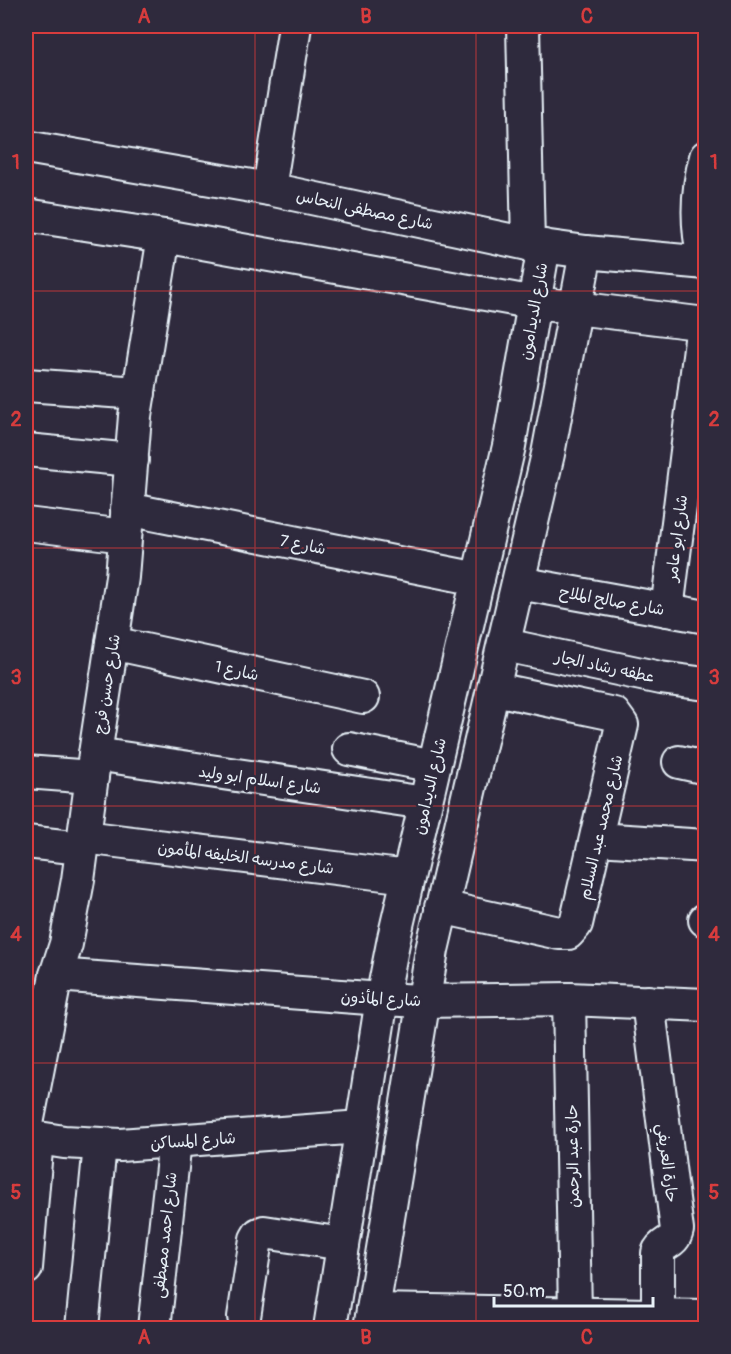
<svg xmlns="http://www.w3.org/2000/svg" width="731" height="1354" font-family="Pangolin,'Playpen Sans Arabic',sans-serif">
	<style>
		.lines { fill: none; stroke-linecap: round; stroke-linejoin: round }
		.minor-casing { stroke: #e8f1f8; stroke-width: 36 }
		.minor { stroke: #2f2a3d; stroke-width: 32 }
		.grid { fill: none; stroke: #d83c3d; stroke-width: 1.5; stroke-opacity: 0.55 }
		.labels { text-anchor: middle; stroke-width: 5; stroke-linejoin: round; paint-order: stroke }
		.street-label { font-size: 16px; fill: #e8f1f8; stroke: #2f2a3d }
		.neatline { fill: none; stroke: #d83c3d; stroke-width: 2 }
		.grid-label { font-size: 20px; text-anchor: middle; font-weight: bold; fill: #d83c3d }
	</style>
	<rect width="100%" height="100%" fill="#2f2a3d"/>
	<filter id="ink" filterUnits="userSpaceOnUse"><feTurbulence type="fractalNoise" baseFrequency=".0167" numOctaves="2"/><feDisplacementMap in="SourceGraphic" scale="12" xChannelSelector="R" yChannelSelector="G"/><feConvolveMatrix kernelMatrix="1 2 1 2 8 2 1 2 1" color-interpolation-filters="sRGB"/></filter>
	<g filter="url(#ink)">
		<g class="lines">
			<defs>
				<g id="minor">
					<path d="M523,26L528,244"/>
					<path d="M26,147L269,189L528,244L586,252L706,263"/>
					<path d="M269,189L295,26"/>
					<path d="M26,215L164,236L535,303L706,324"/>
					<path d="M705,263C696,227 696,193 706,157"/>
					<path d="M26,385L139,393"/>
					<path d="M26,450L132,460"/>
					<path d="M127,509L478,579"/>
					<path d="M26,524L125,536"/>
					<path d="M519,583L706,617"/>
					<path d="M667,610L703,324"/>
					<path d="M112,643L363,697"/>
					<path d="M505,645L660,678L706,684"/>
					<path d="M349,749L434,766"/>
					<path d="M95,754L425,803"/>
					<path d="M679,762L706,768"/>
					<path d="M26,772L92,777"/>
					<path d="M84,837L408,877"/>
					<path d="M597,839L706,846"/>
					<path d="M26,842L82,848"/>
					<path d="M441,907L559,933H568L576,924L622,725L614,714L495,689"/>
					<path d="M705,920H706"/>
					<path d="M56,975L382,999L422,1001L569,999L706,1005"/>
					<path d="M569,999L575,1313"/>
					<path d="M648,1002L677,1230C674,1245 662,1241 658,1253V1316"/>
					<path d="M26,1129L56,975L66,944L78,880L95,754L122,577L135,416L164,236"/>
					<path d="M26,1136L64,1142L120,1145L361,1127"/>
					<path d="M26,1268L37,1138"/>
					<path d="M373,1310L706,1316"/>
					<path d="M244,1317L256,1239L259,1234L264,1232L343,1244"/>
					<path d="M82,1328L100,1145"/>
					<path d="M154,1328L175,1141"/>
					<path d="M330,1328L382,999L394,938L509,446L544,246"/>
					<path d="M370,1328L432,950L548,454L586,252"/>
				</g>
			</defs>
			<use href="#minor" class="minor-casing"/>
			<use href="#minor" class="minor"/>
		</g>
	</g>
	<path class="grid" d="M255,26V1328M476,26V1328M26,291H706M26,548H706M26,806H706M26,1063H706"/>
	<g class="labels">
		<g class="street-label">
			<text transform="translate(365 209) rotate(12)" y="6">شارع مصطفى النحاس</text>
			<text transform="translate(533 311) rotate(-80)" y="6">شارع الديدامون</text>
			<text transform="translate(676 538) rotate(-83)" y="6">شارع ابو عامر</text>
			<text transform="translate(303 544) rotate(11)" y="6">شارع 7</text>
			<text transform="translate(612 600) rotate(10)" y="6">شارع صالح الملاح</text>
			<text transform="translate(605 666) rotate(12)" y="6">عطفه رشاد الجار</text>
			<text transform="translate(237 670) rotate(12)" y="6">شارع 1</text>
			<text transform="translate(106 684) rotate(-81)" y="6">شارع حسن فرج</text>
			<text transform="translate(260 779) rotate(8)" y="6">شارع اسلام ابو وليد</text>
			<text transform="translate(429 786) rotate(-77)" y="6">شارع الديدامون</text>
			<text transform="translate(600 827) rotate(-77)" y="6">شارع محمد عبد السلام</text>
			<text transform="translate(246 857) rotate(7)" y="6">شارع مدرسه الخليفه المأمون</text>
			<text transform="translate(381 998) rotate(3)" y="6">شارع المأذون</text>
			<text transform="translate(193 1140) rotate(-4)" y="6">شارع المساكن</text>
			<text transform="translate(572 1156) rotate(-91)" y="6">حارة عبد الرحمن</text>
			<text transform="translate(668 1163) rotate(83)" y="6">حارة العريفي</text>
			<text transform="translate(164 1235) rotate(-84)" y="6">شارع احمد مصطفى</text>
		</g>
	</g>
	<rect width="731" height="1354" fill="none" stroke="#2f2a3d" stroke-width="66"/>
	<path d="M494 1297v9h159v-9" fill="none" stroke="#e8f1f8" stroke-width="3"/>
	<text x="503" y="1297" font-size="18" fill="#e8f1f8" stroke="#2f2a3d" stroke-width="4.5" paint-order="stroke">50 m</text>
	<rect x="33" y="33" width="665" height="1288" class="neatline"/>
	<g class="grid-label">
		<text x="144" y="23">A</text>
		<text x="366" y="23">B</text>
		<text x="587" y="23">C</text>
		<text x="16" y="169">1</text>
		<text x="714" y="169">1</text>
		<text x="16" y="426">2</text>
		<text x="714" y="426">2</text>
		<text x="16" y="684">3</text>
		<text x="714" y="684">3</text>
		<text x="16" y="941">4</text>
		<text x="714" y="941">4</text>
		<text x="16" y="1199">5</text>
		<text x="714" y="1199">5</text>
		<text x="144" y="1344">A</text>
		<text x="366" y="1344">B</text>
		<text x="587" y="1344">C</text>
	</g>
</svg>
